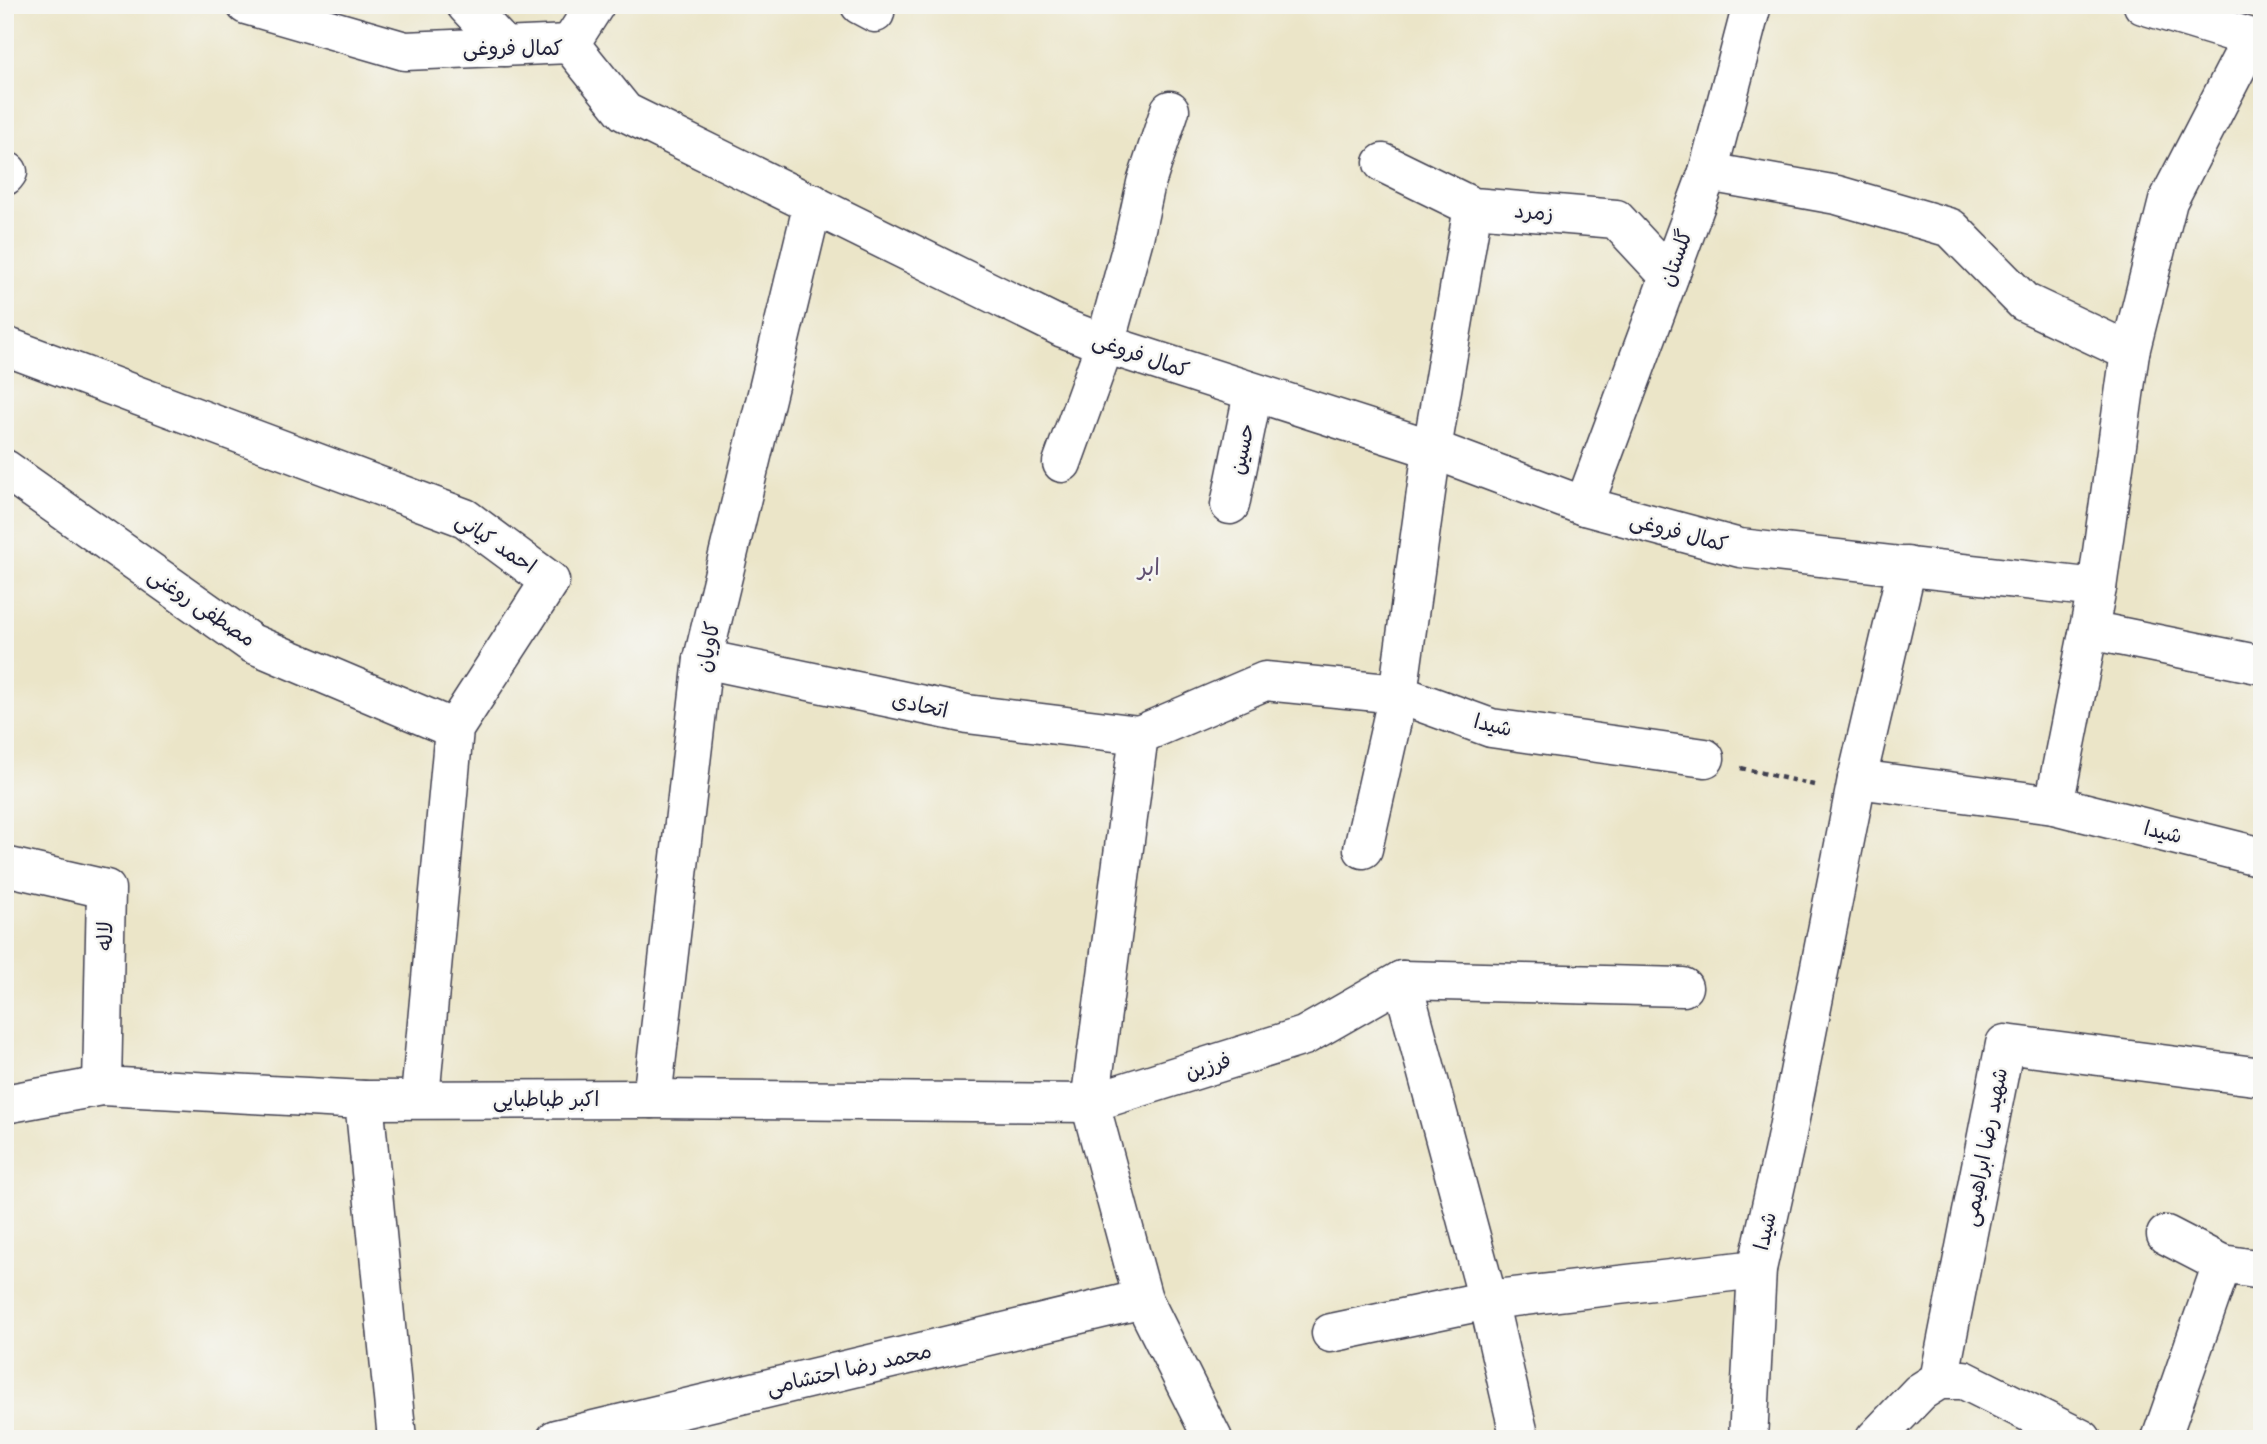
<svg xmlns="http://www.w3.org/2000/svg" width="2267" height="1444" font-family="'Balsamiq Sans','Playpen Sans Arabic',sans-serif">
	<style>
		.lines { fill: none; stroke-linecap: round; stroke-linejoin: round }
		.street-casing { stroke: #403f50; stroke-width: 41 }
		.secondary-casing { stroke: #403f50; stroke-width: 41 }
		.path { stroke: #403f50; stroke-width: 4.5; stroke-dasharray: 5 5; stroke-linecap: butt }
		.street { stroke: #fff; stroke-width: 38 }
		.secondary { stroke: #fff; stroke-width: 38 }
		.labels { text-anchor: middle; stroke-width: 5; stroke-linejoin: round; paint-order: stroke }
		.street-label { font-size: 21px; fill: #22223b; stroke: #f6f6f2 }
		.neighbourhood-label { font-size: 23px; fill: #615070; stroke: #f6f6f2 }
	</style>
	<rect width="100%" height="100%" fill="#f6f6f2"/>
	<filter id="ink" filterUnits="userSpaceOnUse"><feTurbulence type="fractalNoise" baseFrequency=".0143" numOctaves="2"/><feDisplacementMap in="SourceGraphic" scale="14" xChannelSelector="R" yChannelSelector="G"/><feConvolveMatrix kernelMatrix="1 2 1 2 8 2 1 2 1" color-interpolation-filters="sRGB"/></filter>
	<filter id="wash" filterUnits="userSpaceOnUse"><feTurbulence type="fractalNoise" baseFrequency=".00686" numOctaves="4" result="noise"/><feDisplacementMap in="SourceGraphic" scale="28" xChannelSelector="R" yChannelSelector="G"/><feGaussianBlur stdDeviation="1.57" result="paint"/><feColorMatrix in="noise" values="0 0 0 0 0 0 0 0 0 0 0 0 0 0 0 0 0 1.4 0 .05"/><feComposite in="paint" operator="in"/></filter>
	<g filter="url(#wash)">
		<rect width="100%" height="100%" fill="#ebe5c8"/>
	</g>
	<g filter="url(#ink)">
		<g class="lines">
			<defs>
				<g id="street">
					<path d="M246,5L405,51L570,44L625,112L1063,328L1105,344L1432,449L1584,506L1740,548L2097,588"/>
					<path d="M466,5L505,47"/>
					<path d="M860,5L875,13"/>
					<path d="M570,44L595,5"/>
					<path d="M1383,163L1473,207L1616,219L1669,276"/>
					<path d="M1708,172L1837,195L1951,228L2024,302L2130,352"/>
					<path d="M5,176L8,172"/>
					<path d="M5,346L465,518L550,581L454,729L420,1098"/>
					<path d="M1062,463L1105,344L1134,238L1146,183L1170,110"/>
					<path d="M5,469L251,643L454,729"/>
					<path d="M1230,505L1253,393"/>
					<path d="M1584,506L1708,172L1752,5"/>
					<path d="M2089,630L2262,665"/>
					<path d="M703,659L967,714L1139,735"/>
					<path d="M1139,735L1090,1103L1143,1299L1213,1439"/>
					<path d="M1139,735L1265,681L1398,694L1491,728L1705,758"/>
					<path d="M1857,779L2054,805L2262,857"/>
					<path d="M2054,805L2097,588L2130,352L2168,201L2252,38"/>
					<path d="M1363,849L1398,694L1432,449L1473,207"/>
					<path d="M5,866L106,889L102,1086"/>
					<path d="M1402,980L1488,1300L1520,1439"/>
					<path d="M652,1099L703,659L813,203"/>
					<path d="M364,1100L397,1439"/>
					<path d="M5,1104L102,1086L364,1100L652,1099L1090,1103L1304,1036L1402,980L1683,987"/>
					<path d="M2166,1235L2222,1264"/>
					<path d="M1331,1333L1488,1300L1757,1269"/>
					<path d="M1939,1380L2005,1044L2262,1077"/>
					<path d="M556,1439L1143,1299"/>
					<path d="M1748,1439L1757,1269L1785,1144L1857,779L1907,566"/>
					<path d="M1875,1439L1920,1392L1939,1380H1964L2082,1439"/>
					<path d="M2161,1439L2222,1264L2262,1270"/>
				</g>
				<path id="secondary" d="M2143,5L2262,41"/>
			</defs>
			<use href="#street" class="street-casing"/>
			<use href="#secondary" class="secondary-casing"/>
			<path class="path" d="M1741,768L1814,785"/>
			<use href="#street" class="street"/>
			<use href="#secondary" class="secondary"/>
		</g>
	</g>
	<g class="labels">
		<g class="street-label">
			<text x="513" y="55">کمال فروغی</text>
			<text transform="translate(1534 212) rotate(5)" y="7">زمرد</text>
			<text transform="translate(1676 258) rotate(-70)" y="7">گلستان</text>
			<text transform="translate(1141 355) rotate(19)" y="7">کمال فروغی</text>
			<text transform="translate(1242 449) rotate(-78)" y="7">حسین</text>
			<text transform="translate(1679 532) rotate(15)" y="7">کمال فروغی</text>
			<text transform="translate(496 543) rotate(34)" y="7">احمد کیانی</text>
			<text transform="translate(202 607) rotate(34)" y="7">مصطفی روغنی</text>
			<text transform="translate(708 647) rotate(-79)" y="7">کاویان</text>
			<text transform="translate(920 705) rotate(12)" y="7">اتحادی</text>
			<text transform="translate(1493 725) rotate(14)" y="7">شیدا</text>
			<text transform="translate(2163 832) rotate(14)" y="7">شیدا</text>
			<text transform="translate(105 936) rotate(-89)" y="7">لاله</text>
			<text transform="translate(1208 1066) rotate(-17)" y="7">فرزین</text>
			<text x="546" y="1106">اکبر طباطبایی</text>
			<text transform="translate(1985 1147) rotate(-79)" y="7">شهید رضا ابراهیمی</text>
			<text transform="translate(1765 1231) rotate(-77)" y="7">شیدا</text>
			<text transform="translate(849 1369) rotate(-13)" y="7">محمد رضا احتشامی</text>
		</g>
		<g class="neighbourhood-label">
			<text x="1149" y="575">ابر</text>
		</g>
	</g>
	<rect width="2267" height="1444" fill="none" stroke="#f6f6f2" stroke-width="28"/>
</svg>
